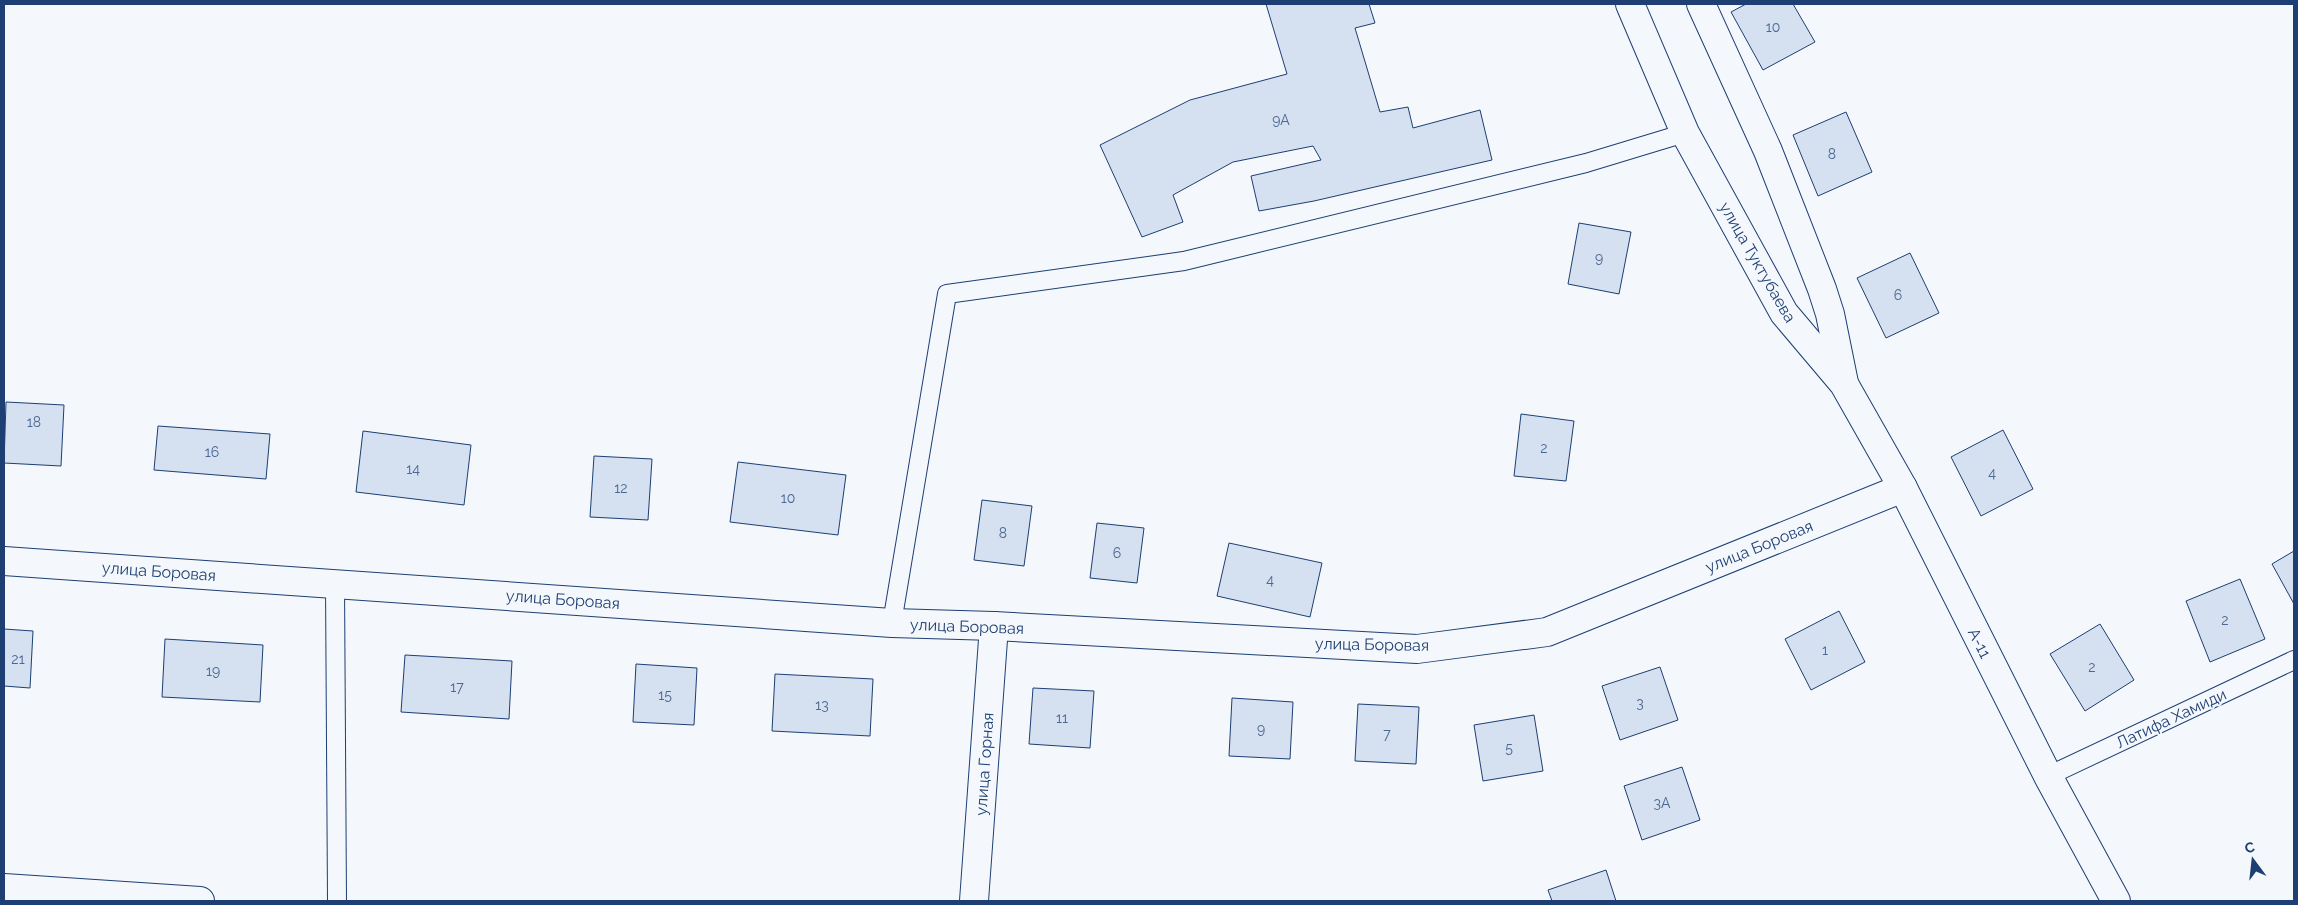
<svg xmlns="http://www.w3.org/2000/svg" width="2298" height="905" font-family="Raleway,sans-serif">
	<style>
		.building { fill: #d5e0f0; stroke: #1d3f73 }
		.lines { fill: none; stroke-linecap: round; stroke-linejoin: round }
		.lane-casing { stroke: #1d3f73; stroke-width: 20 }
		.street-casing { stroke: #1d3f73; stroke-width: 30 }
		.highway-casing { stroke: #1d3f73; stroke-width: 30 }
		.lane { stroke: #f4f7fb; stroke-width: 18 }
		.street { stroke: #f4f7fb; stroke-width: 28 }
		.highway { stroke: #f4f7fb; stroke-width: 28 }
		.labels { text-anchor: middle; stroke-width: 4; stroke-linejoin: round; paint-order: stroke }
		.number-label { font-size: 14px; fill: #4b6792 }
		.street-label { font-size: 16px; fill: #1d3f73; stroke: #f4f7fb }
	</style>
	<rect width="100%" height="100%" fill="#f4f7fb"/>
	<g class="building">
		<path d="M1266,4H1369L1375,23L1355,28L1380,112L1408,107L1413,128L1480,110L1492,160L1314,201L1259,211L1251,176L1321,160L1313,146L1233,162L1173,195L1183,222L1142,237L1100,145L1190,100L1287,74Z"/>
		<path d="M1746,4H1793L1815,42L1763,70L1731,12Z"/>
		<path d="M1846,112L1872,172L1818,196L1793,135Z"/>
		<path d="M1579,223L1631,232L1619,294L1568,284Z"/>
		<path d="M1910,253L1939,313L1886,338L1857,278Z"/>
		<path d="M6,402L64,405L61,466L4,463Z"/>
		<path d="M1521,414L1574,421L1566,481L1514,476Z"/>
		<path d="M158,426L270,434L266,479L154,470Z"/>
		<path d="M2003,430L2033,489L1981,516L1951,457Z"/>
		<path d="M363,431L471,445L464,505L356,492Z"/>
		<path d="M594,456L652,459L648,520L590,517Z"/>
		<path d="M738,462L846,475L838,535L730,522Z"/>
		<path d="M982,500L1032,506L1024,566L974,560Z"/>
		<path d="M1097,523L1144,528L1137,583L1090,578Z"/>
		<path d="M1229,543L1322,563L1310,617L1217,596Z"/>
		<path d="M2294,551V604L2272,564Z"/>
		<path d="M2240,579L2265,639L2210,662L2186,601Z"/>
		<path d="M1839,611L1865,662L1811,690L1785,639Z"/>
		<path d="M2100,624L2134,680L2085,711L2050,654Z"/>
		<path d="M4,629L33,631L30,688L4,686Z"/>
		<path d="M165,639L263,645L260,702L162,697Z"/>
		<path d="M405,655L512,661L509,719L401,712Z"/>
		<path d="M636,664L697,668L694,725L633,722Z"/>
		<path d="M1660,667L1678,720L1620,740L1602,686Z"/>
		<path d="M775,674L873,679L870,736L772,731Z"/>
		<path d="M1033,688L1094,691L1090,748L1029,744Z"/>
		<path d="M1232,698L1293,702L1290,759L1229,756Z"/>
		<path d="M1358,704L1419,707L1416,764L1355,761Z"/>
		<path d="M1534,715L1543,771L1483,781L1474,725Z"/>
		<path d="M1682,767L1700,820L1642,840L1624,786Z"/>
		<path d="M1606,870L1616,901H1552L1548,890Z"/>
	</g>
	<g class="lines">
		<defs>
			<g id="lane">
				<path d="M335,583L337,901"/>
				<path d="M892,623L947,294L1184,261L1586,163L1685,133"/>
				<path d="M2048,776L2294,660"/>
			</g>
			<g id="street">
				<path d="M4,561L892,623L994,626L1417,649L1547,632L1903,488"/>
				<path d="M4,888L200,901"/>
				<path d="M974,901L994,626"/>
			</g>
			<g id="highway">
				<path d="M1630,4L1685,133L1784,313L1844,384L1903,488L2048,776L2116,901"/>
				<path d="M1701,4L1768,151L1822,289L1830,314L1844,383"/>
			</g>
		</defs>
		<use href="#lane" class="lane-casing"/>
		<use href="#street" class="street-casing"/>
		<use href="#highway" class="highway-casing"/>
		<use href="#lane" class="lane"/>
		<use href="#street" class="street"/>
		<use href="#highway" class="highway"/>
	</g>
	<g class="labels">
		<g class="number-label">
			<text x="1773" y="32">10</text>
			<text x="1281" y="125">9А</text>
			<text x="1832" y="159">8</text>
			<text x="1599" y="263">9</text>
			<text x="1898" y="300">6</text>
			<text x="34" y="427">18</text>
			<text x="1544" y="453">2</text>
			<text x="212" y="457">16</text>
			<text x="413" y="474">14</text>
			<text x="1992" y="478">4</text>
			<text x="621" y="493">12</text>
			<text x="788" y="503">10</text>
			<text x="1003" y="538">8</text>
			<text x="1117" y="558">6</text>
			<text x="1270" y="585">4</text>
			<text x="2225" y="625">2</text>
			<text x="1825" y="655">1</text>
			<text x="18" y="664">21</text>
			<text x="2092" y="672">2</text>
			<text x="213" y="676">19</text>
			<text x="457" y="692">17</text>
			<text x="665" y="700">15</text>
			<text x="1640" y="708">3</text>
			<text x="822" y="710">13</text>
			<text x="1062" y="723">11</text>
			<text x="1261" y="734">9</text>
			<text x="1387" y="739">7</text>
			<text x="1509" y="753">5</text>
			<text x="1662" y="808">3А</text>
		</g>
		<g class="street-label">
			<text transform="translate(1758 262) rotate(60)" y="6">улица Туктубаева</text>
			<text transform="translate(1759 546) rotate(-22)" y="6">улица Боровая</text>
			<text transform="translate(159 571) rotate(4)" y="6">улица Боровая</text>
			<text transform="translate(563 599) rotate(4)" y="6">улица Боровая</text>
			<text transform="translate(967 626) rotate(2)" y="6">улица Боровая</text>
			<text transform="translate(1980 643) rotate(63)" y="6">А-11</text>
			<text transform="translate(1372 644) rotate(1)" y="6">улица Боровая</text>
			<text transform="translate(2171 718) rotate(-25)" y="6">Латифа Хамиди</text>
			<text transform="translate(984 764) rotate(-86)" y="6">улица Горная</text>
		</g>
	</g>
	<rect width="2298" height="905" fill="none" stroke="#1d3f73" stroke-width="10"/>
	<g transform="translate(2253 860) rotate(345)" stroke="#f4f7fb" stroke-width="4" paint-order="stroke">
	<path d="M0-4L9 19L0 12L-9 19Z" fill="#1d3f73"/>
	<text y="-8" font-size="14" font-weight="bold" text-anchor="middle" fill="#1d3f73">С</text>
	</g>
</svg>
